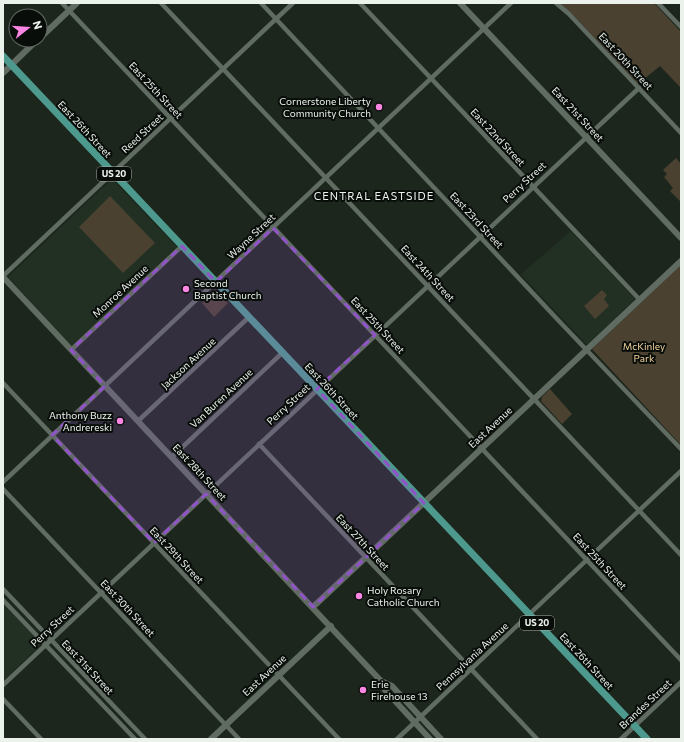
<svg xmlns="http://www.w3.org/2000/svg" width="684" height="742" font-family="Commissioner,sans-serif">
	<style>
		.built { fill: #213023 }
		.green { fill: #4b4130 }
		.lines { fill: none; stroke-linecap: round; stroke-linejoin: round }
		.street { stroke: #606b61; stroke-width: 4.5 }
		.secondary { stroke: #606b61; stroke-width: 6 }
		.primary { stroke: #4e998d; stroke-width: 7 }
		.marked { fill: #9154c8; fill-opacity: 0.2; stroke: #9154c8; stroke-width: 3; stroke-dasharray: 8 5; stroke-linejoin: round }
		.poi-dot { fill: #fc86e3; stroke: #090d0a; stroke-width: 1.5 }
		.labels { text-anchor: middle; stroke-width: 4; stroke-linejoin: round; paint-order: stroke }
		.shield { fill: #090d0a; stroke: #a7ada8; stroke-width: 1 }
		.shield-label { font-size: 9px; font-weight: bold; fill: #ebf2ec }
		.street-label { font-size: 10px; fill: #ebf2ec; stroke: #090d0a }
		.poi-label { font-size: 10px; fill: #ebf2ec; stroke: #090d0a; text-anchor: start }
		.park-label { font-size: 10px; fill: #f4d49e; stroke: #090d0a }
		.neighbourhood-label { font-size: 11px; letter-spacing: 1px; fill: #ebf2ec; stroke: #090d0a }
	</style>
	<rect width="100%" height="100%" fill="#1c261d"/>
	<g class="built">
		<path d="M112,179L177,247L74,344L71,345L8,277Z"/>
		<path d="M571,231L635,299L587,345L521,274Z"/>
		<path d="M3,602L42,643L3,681Z"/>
	</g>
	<g class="green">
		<path d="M559,3H654L681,32V88L660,66L638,84L576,18Z"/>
		<path d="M676,158L681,164V202L670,191L673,188L664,177L667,174L663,170Z"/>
		<path d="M110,196L155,243L123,273L79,227Z"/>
		<path d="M681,265V445L592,349Z"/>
		<path d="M216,290L228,303L214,317L202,303Z"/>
		<path d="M602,290L607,295L604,299L609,306L595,319L584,306Z"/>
		<path d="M550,389L572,414L562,424L541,401L542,397Z"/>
	</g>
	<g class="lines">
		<g class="street">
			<path d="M62,3L681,660"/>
			<path d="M161,3L681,555"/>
			<path d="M261,3L558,320L681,449"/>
			<path d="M360,3L640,300"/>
			<path d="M556,3L569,14L681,133"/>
			<path d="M658,3L681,27"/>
			<path d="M3,276L293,3"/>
			<path d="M71,350L182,246"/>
			<path d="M3,383L339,739"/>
			<path d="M138,421L249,317"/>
			<path d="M259,444L537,739"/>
			<path d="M172,457L282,353"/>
			<path d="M3,482L511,3"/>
			<path d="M3,489L239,739"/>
			<path d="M3,589L145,739"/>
			<path d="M3,600L135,739"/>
			<path d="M3,685L639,88"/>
			<path d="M3,699L41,739"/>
			<path d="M397,739L681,471"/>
			<path d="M621,739L681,682"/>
		</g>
		<g class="secondary">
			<path d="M460,3L681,238"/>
			<path d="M40,38L77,3"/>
			<path d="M3,73L37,40"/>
			<path d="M3,277L381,681L392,686L441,739"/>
			<path d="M313,607L681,261"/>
			<path d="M381,681L385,690L430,739"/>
			<path d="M211,739L331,626"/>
		</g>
		<path class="primary" d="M3,56L647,739"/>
	</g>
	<path class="marked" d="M273,228L375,335L317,389L424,503L313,607L206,494L154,543L52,435L105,386L71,350L182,246L216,282Z"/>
	<g class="poi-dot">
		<circle cx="379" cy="107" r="4"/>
		<circle cx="186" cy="289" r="4"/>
		<circle cx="120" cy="421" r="4"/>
		<circle cx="359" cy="596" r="4"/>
		<circle cx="363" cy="690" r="4"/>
	</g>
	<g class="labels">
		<g class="shield">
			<rect x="97" y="167" width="34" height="14" rx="3"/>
			<rect x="520" y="616" width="34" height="14" rx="3"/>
		</g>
		<g class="shield-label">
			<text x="114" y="177">US 20</text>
			<text x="537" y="626">US 20</text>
		</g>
		<g class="street-label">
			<text transform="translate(626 61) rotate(47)" y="4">East 20th Street</text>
			<text transform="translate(156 90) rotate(47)" y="4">East 25th Street</text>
			<text transform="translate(578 114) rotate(47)" y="4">East 21st Street</text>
			<text transform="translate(85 129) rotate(47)" y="4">East 26th Street</text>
			<text transform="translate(142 133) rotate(-43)" y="4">Reed Street</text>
			<text transform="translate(498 137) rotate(47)" y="4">East 22nd Street</text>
			<text transform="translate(524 182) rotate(-43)" y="4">Perry Street</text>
			<text transform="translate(477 220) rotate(47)" y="4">East 23rd Street</text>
			<text transform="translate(251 236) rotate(-43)" y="4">Wayne Street</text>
			<text transform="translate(428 273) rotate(47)" y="4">East 24th Street</text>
			<text transform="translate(120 291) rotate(-43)" y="4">Monroe Avenue</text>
			<text transform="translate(378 325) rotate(47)" y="4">East 25th Street</text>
			<text transform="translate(188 363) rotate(-43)" y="4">Jackson Avenue</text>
			<text transform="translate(332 391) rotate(47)" y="4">East 26th Street</text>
			<text transform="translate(221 398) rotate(-43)" y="4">Van Buren Avenue</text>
			<text transform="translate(288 404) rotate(-43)" y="4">Perry Street</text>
			<text transform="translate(490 427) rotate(-43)" y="4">East Avenue</text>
			<text transform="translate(200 472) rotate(47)" y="4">East 28th Street</text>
			<text transform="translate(363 542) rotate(47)" y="4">East 27th Street</text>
			<text transform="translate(177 555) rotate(47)" y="4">East 29th Street</text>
			<text transform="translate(600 561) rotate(47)" y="4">East 25th Street</text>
			<text transform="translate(128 608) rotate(47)" y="4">East 30th Street</text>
			<text transform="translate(52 626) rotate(-43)" y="4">Perry Street</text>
			<text transform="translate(472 656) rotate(-43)" y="4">Pennsylvania Avenue</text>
			<text transform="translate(587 661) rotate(47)" y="4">East 26th Street</text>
			<text transform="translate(88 667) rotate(47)" y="4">East 31st Street</text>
			<text transform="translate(264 675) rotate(-43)" y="4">East Avenue</text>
			<text transform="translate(645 704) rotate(-43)" y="4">Brandes Street</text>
		</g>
		<g class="poi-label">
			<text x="371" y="105" text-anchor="end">Cornerstone Liberty<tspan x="371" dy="12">Community Church</tspan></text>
			<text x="194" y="287">Second<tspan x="194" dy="12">Baptist Church</tspan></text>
			<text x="112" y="419" text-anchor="end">Anthony Buzz<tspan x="112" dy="12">Andrereski</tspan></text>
			<text x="367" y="594">Holy Rosary<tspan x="367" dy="12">Catholic Church</tspan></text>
			<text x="371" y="688">Erie<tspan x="371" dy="12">Firehouse 13</tspan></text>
		</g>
		<g class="park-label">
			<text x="644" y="350">McKinley<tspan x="644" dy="12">Park</tspan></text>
		</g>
		<g class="neighbourhood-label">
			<text x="374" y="200">CENTRAL EASTSIDE</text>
		</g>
	</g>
	<rect width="684" height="742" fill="none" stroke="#ebf2ec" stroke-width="8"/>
	<g transform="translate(28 28) rotate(73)"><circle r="19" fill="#090d0a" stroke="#636964"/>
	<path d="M0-3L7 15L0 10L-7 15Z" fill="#fc86e3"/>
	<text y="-6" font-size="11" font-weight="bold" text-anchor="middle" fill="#ebf2ec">N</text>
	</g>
</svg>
